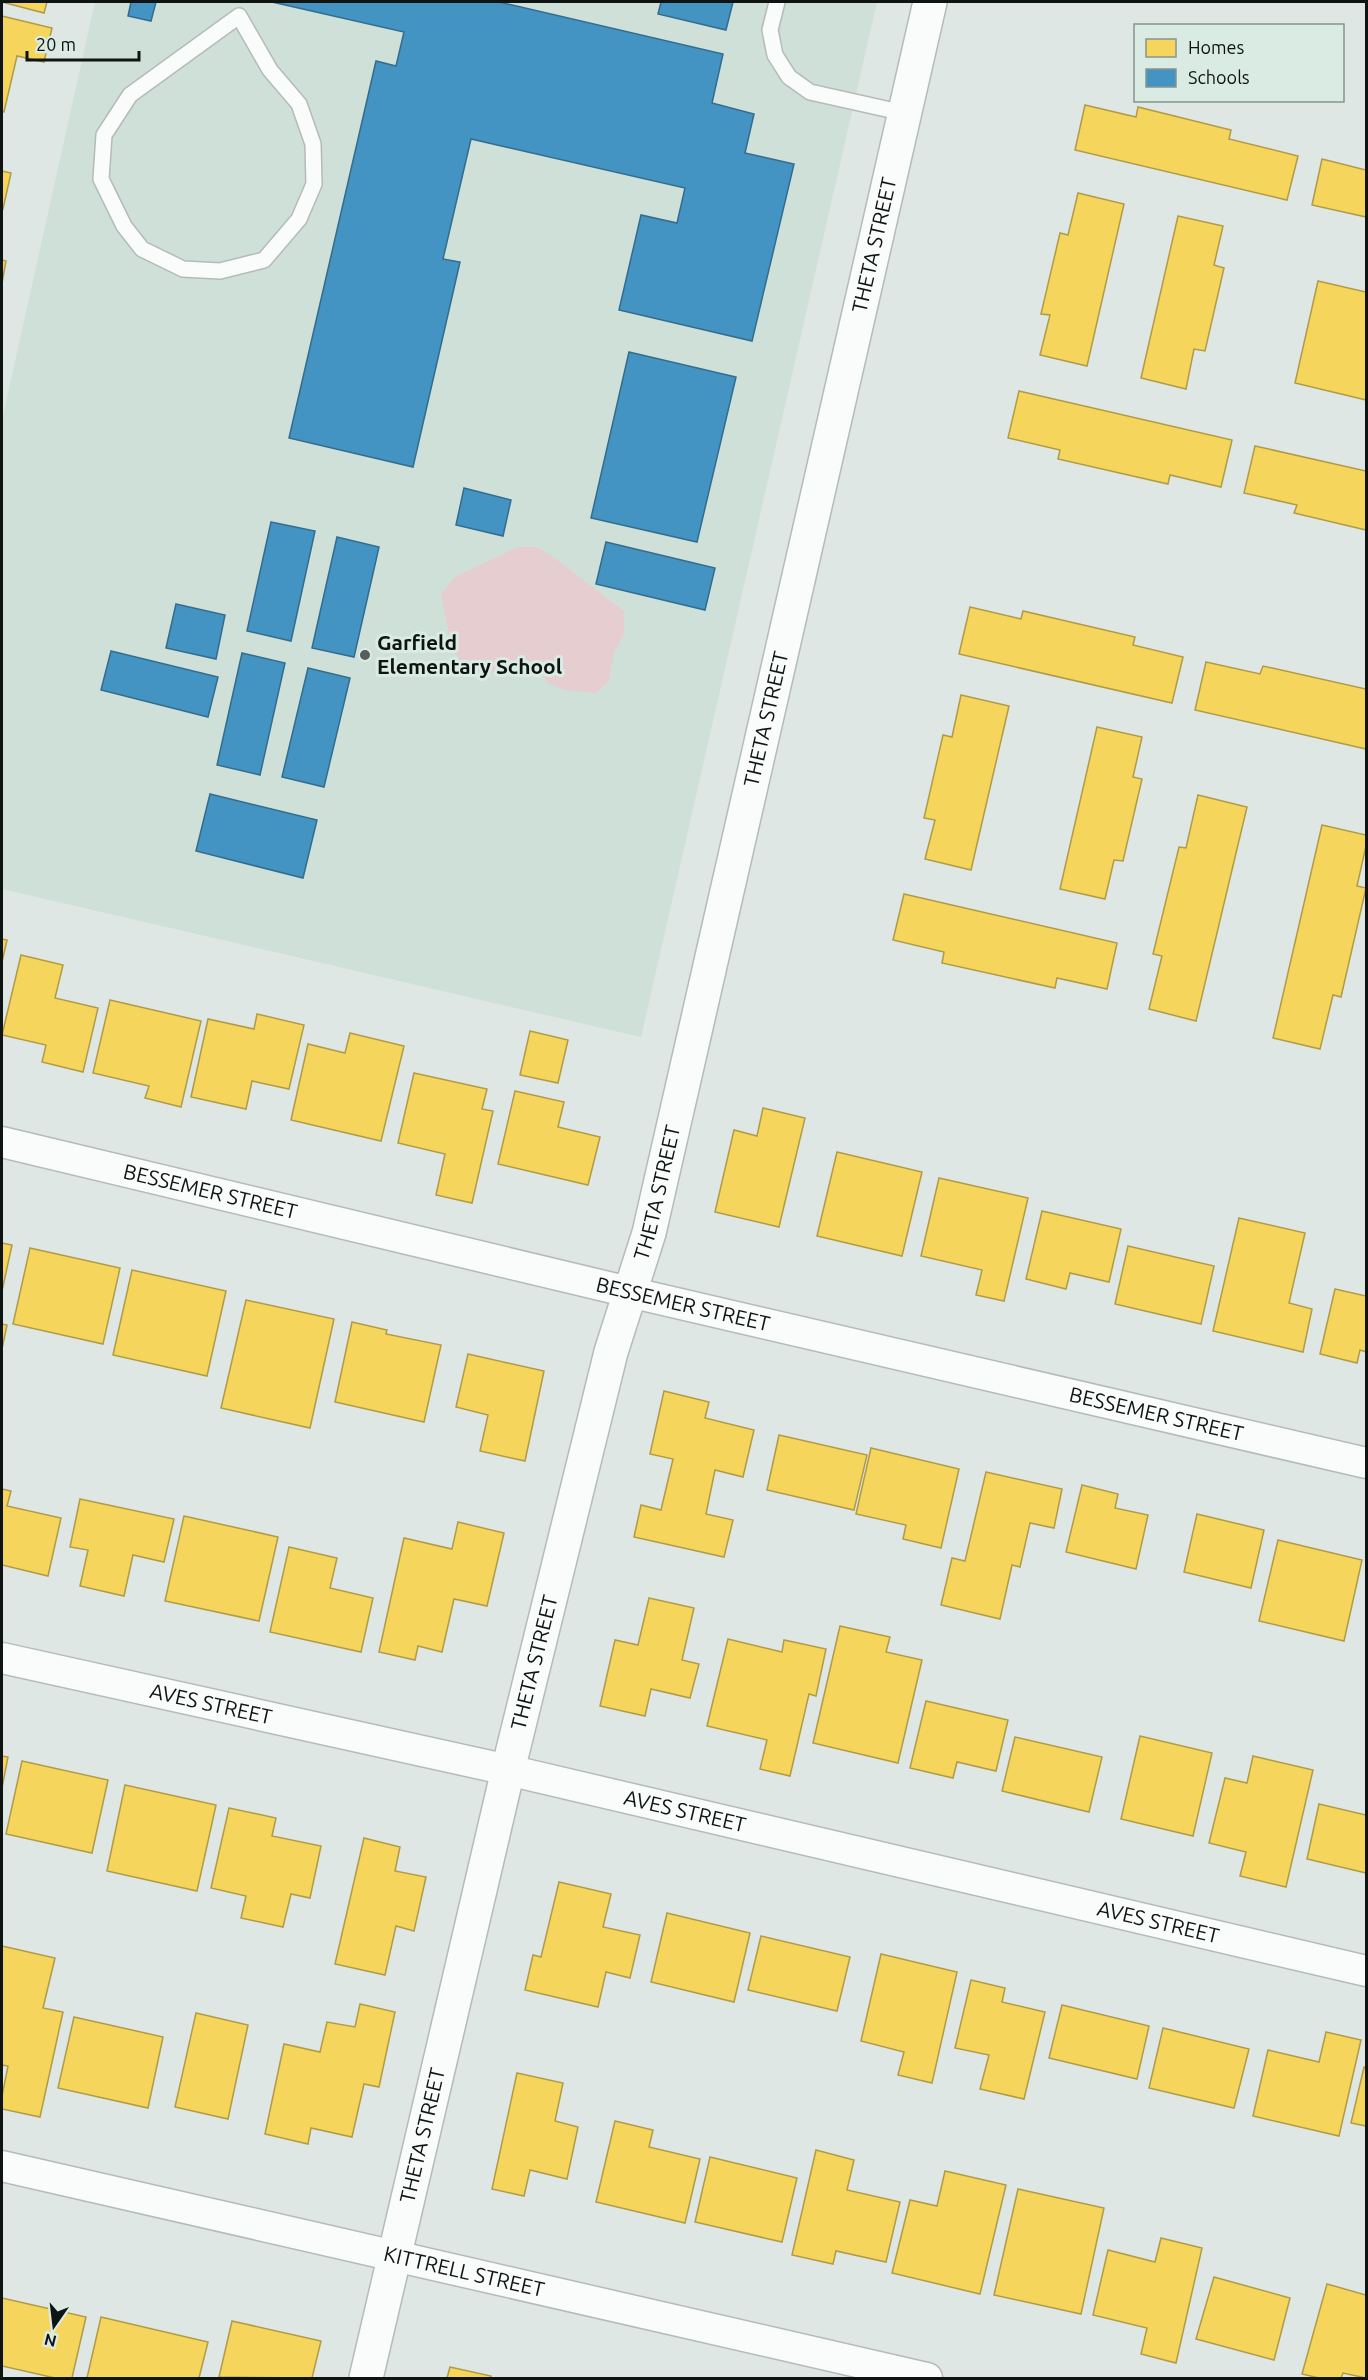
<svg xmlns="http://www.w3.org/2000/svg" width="1368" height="2380" font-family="Ubuntu,sans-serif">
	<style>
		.built { fill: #cee0d8 }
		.green { fill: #e6ced0 }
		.homes { fill: #f6d55c; stroke: #b09b46; stroke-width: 1.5 }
		.schools { fill: #4393c3; stroke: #336d8e; stroke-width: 1.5 }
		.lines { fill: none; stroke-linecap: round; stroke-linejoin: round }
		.lane-casing { stroke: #b4bbb8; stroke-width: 18 }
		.street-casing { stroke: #b4bbb8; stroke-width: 33 }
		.secondary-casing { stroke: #b4bbb8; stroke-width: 36 }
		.lane { stroke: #fafbfb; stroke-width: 15 }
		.street { stroke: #fafbfb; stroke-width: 30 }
		.secondary { stroke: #fafbfb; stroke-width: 33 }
		.poi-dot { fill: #575e5b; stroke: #daebe3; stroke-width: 2 }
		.labels { text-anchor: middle; stroke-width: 6; stroke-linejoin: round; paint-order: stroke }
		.street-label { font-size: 21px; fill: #0e1412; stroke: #daebe3 }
		.poi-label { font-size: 21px; font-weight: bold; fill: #0e1412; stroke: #daebe3; text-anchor: start }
	</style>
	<rect width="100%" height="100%" fill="#dee7e3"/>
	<path class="built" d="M95,2H877L641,1037L2,889V420Z"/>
	<path class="green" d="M518,547H536L552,556L624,611V633L614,653L609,680L597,693L565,690L548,683L535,665L525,662L488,674L467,668L452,649L441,594L456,576Z"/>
	<g class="homes">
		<path d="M2,2H47L44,13Z"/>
		<path d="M2,16L52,28L44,62L17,56L4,112L2,111Z"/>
		<path d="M1085,105L1136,117L1138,107L1231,130L1229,139L1298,156L1287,200L1075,150Z"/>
		<path d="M1322,159L1366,170V217L1312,205Z"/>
		<path d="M2,171L11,173L3,209H2Z"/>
		<path d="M1078,193L1124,204L1087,366L1040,355L1050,315L1041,314L1060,233L1068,235Z"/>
		<path d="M1178,216L1223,226L1214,265L1224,268L1205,351L1194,349L1186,389L1141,378Z"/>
		<path d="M2,260L6,261L2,283Z"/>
		<path d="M1318,281L1366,292V400L1295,383Z"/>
		<path d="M1019,391L1232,440L1221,487L1170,475L1168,484L1058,459L1060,450L1008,438Z"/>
		<path d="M1255,446L1366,471V530L1294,513L1297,505L1244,493Z"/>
		<path d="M970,607L1021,619L1023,611L1135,637L1133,645L1183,657L1172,703L959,654Z"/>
		<path d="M1206,662L1260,674L1263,666L1366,689V749L1195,710Z"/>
		<path d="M961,695L1009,706L971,870L925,859L935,820L924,818L943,735L952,737Z"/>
		<path d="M1097,727L1142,737L1133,777L1142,779L1123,861L1114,860L1105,899L1060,889Z"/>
		<path d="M1198,795L1247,807L1196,1021L1149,1009L1162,956L1153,954L1179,847L1186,848Z"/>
		<path d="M1322,825L1366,835V846L1357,886L1366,888L1341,997L1333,995L1320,1049L1273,1038Z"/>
		<path d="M904,894L1117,943L1107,989L1057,978L1055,988L942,963L944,952L893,940Z"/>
		<path d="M2,939L7,940L2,962Z"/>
		<path d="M21,955L63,965L55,998L98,1008L83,1072L42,1062L46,1045L2,1035Z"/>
		<path d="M110,1000L201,1021L181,1107L145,1098L149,1086L93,1073Z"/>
		<path d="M257,1014L304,1025L289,1089L252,1081L246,1109L191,1097L208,1019L254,1029Z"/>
		<path d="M530,1031L568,1040L558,1083L520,1075Z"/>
		<path d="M350,1033L404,1046L381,1141L291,1120L308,1044L345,1053Z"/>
		<path d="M414,1073L487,1089L482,1109L493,1111L472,1203L436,1195L445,1154L398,1143Z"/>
		<path d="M515,1091L564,1102L558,1127L600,1137L588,1185L498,1164Z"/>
		<path d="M763,1108L805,1118L779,1227L715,1212L734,1130L757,1136Z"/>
		<path d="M837,1152L922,1172L902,1256L817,1236Z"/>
		<path d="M939,1178L1028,1198L1004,1301L976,1295L982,1270L921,1256Z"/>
		<path d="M1042,1211L1121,1229L1109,1282L1070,1273L1066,1289L1026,1279Z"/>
		<path d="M1239,1218L1305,1233L1289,1303L1312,1309L1303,1352L1213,1331Z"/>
		<path d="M2,1243L12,1245L2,1291Z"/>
		<path d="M1128,1246L1214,1266L1201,1324L1115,1304Z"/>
		<path d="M30,1248L120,1268L103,1344L13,1324Z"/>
		<path d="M132,1270L226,1291L207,1376L113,1355Z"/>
		<path d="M1335,1289L1366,1296V1352L1360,1350L1357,1363L1320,1354Z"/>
		<path d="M246,1300L334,1319L310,1428L221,1408Z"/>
		<path d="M352,1322L387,1330L386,1334L441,1345L424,1422L335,1402Z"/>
		<path d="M2,1324L7,1325L2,1349Z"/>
		<path d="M468,1354L544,1371L525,1461L480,1451L488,1415L456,1407Z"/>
		<path d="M664,1391L709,1402L705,1418L754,1430L743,1477L715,1470L706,1514L733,1520L724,1557L634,1537L641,1505L661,1510L673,1459L650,1454Z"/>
		<path d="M779,1435L867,1455L854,1510L767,1490Z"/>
		<path d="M871,1448L959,1469L941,1548L903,1539L906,1525L856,1514Z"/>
		<path d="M986,1472L1062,1489L1054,1528L1030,1523L1020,1567L1012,1565L1000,1619L941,1605L952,1558L965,1561Z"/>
		<path d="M1082,1485L1118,1494L1115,1508L1148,1515L1136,1569L1066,1552Z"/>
		<path d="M2,1489L11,1491L7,1506L61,1518L48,1576L2,1565Z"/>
		<path d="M80,1499L174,1519L164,1562L133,1555L124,1596L80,1586L88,1550L70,1547Z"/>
		<path d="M1197,1514L1264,1530L1251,1588L1184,1572Z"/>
		<path d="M184,1516L278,1537L259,1621L165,1601Z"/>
		<path d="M458,1522L504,1533L487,1606L454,1599L442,1652L418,1646L415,1660L379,1652L404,1538L452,1549Z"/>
		<path d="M1278,1540L1362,1560L1344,1641L1259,1621Z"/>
		<path d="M289,1547L337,1558L330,1588L373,1598L361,1652L270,1632Z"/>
		<path d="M649,1598L694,1608L682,1660L699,1664L690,1698L651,1689L645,1716L600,1706L615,1640L638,1645Z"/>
		<path d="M840,1626L890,1637L886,1652L922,1660L898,1763L813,1743Z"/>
		<path d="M728,1639L782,1652L784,1640L826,1649L816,1696L809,1694L790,1776L760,1769L767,1740L707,1726Z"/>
		<path d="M926,1701L1008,1720L996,1771L957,1762L953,1778L910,1768Z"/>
		<path d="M1140,1736L1212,1753L1193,1836L1121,1819Z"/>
		<path d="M1015,1737L1102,1757L1089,1812L1002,1791Z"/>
		<path d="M2,1756L8,1757L2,1788Z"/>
		<path d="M1253,1756L1313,1770L1286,1887L1240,1876L1246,1852L1209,1843L1225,1778L1247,1783Z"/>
		<path d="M22,1761L108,1780L92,1853L6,1834Z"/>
		<path d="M125,1785L216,1805L197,1891L107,1871Z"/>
		<path d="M1319,1804L1366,1815V1873L1307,1859Z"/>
		<path d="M229,1808L276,1818L272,1836L321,1846L310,1898L291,1894L283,1927L241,1918L246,1896L211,1888Z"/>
		<path d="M364,1838L400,1847L395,1871L426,1877L414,1931L396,1926L385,1975L335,1964Z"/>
		<path d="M559,1882L611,1894L603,1927L640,1935L630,1978L606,1972L598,2007L525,1990L533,1955L541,1957Z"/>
		<path d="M667,1913L750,1933L734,2002L651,1982Z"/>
		<path d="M761,1936L850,1957L837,2011L748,1990Z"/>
		<path d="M2,1946L55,1958L43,2008L63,2012L40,2117L2,2109V2096L8,2066L2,2065Z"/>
		<path d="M881,1954L957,1972L932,2083L898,2075L904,2052L861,2041Z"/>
		<path d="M971,1980L1005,1988L1002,2002L1045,2012L1024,2099L980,2089L989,2055L955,2048Z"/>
		<path d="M360,2004L395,2012L379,2087L364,2084L352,2137L311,2128L308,2144L265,2134L284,2044L320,2052L327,2022L355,2027Z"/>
		<path d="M1062,2005L1149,2026L1137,2079L1049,2058Z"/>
		<path d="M196,2013L248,2025L228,2119L175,2107Z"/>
		<path d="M74,2017L163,2037L148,2108L58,2088Z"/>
		<path d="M1163,2028L1249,2049L1234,2108L1149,2088Z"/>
		<path d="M1326,2032L1361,2040L1339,2136L1253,2116L1268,2050L1319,2062Z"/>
		<path d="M1364,2067L1366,2068V2126L1351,2123Z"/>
		<path d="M517,2073L563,2083L555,2121L578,2127L567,2179L530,2170L524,2196L492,2189Z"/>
		<path d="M615,2121L653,2130L649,2147L700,2159L685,2223L596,2202Z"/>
		<path d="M816,2150L854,2160L847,2190L900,2202L886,2262L836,2251L833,2264L792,2255Z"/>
		<path d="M710,2157L797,2178L782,2242L695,2222Z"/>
		<path d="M945,2171L1006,2185L980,2294L892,2273L910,2200L937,2206Z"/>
		<path d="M1018,2189L1104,2208L1081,2314L994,2295Z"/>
		<path d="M1161,2238L1202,2248L1176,2363L1141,2354L1147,2328L1093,2315L1108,2250L1155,2262Z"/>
		<path d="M1214,2277L1290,2298L1274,2360L1196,2339Z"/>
		<path d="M1327,2284L1366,2295V2378L1343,2373L1341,2378H1319L1302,2374Z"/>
		<path d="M2,2298L86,2317L72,2378H55L2,2366Z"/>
		<path d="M101,2317L208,2342L199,2378H87Z"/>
		<path d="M232,2321L321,2341L312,2378L219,2377Z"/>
		<path d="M450,2367L491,2376V2378H447Z"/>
	</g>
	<g class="schools">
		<path d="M131,2H156L151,21L128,16Z"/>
		<path d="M272,2H499L723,54L712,103L754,114L745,153L794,164L752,341L619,310L641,215L677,223L685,188L471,139L443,259L460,262L413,467L289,438L376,61L396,66L404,32Z"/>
		<path d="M661,2H733L726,30L658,14Z"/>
		<path d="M629,352L736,377L697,542L591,518Z"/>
		<path d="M464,488L511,500L503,536L456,525Z"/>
		<path d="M271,522L315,531L291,641L247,631Z"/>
		<path d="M337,537L379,547L354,657L312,648Z"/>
		<path d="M606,542L715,568L705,610L596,584Z"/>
		<path d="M176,604L225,615L216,659L166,648Z"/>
		<path d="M111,651L218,677L208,717L101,690Z"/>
		<path d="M242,653L285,663L260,775L217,765Z"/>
		<path d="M308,668L350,678L324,787L282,777Z"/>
		<path d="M210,794L317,820L303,878L196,851Z"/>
	</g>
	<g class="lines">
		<defs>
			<g id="lane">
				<path d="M777,2L770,30L775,55L789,77L810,92L904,113"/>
				<path d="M239,16L270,70L299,104L313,144L314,184L299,219L264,260L220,271L183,269L142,249L124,226L101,179L104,135L130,95Z"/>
			</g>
			<g id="street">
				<path id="s1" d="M2,1142L629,1292L1366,1463"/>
				<path id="s2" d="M2,1658L508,1770L1366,1971"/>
				<path id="s3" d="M2,2166L927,2378"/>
			</g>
			<g id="secondary">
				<path id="s4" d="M366,2378L508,1770L611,1352L649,1233L930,2"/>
			</g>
		</defs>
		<use href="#lane" class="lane-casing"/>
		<use href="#street" class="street-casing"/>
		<use href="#secondary" class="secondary-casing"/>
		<use href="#lane" class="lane"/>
		<use href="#street" class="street"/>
		<use href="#secondary" class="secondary"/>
	</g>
	<circle class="poi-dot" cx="365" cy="655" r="6"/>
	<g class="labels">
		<g class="street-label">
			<text dy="7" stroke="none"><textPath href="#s4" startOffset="2193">THETA STREET</textPath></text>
			<text dy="7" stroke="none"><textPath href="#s4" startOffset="1707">THETA STREET</textPath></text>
			<text dy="7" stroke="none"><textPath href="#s1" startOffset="214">BESSEMER STREET</textPath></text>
			<text dy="7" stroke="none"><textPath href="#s4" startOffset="1221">THETA STREET</textPath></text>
			<text dy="7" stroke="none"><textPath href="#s1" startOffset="700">BESSEMER STREET</textPath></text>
			<text dy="7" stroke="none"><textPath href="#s1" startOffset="1186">BESSEMER STREET</textPath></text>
			<text dy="7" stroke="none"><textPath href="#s4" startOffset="735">THETA STREET</textPath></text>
			<text dy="7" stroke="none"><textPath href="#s2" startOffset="214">AVES STREET</textPath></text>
			<text dy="7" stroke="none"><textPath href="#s2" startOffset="700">AVES STREET</textPath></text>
			<text dy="7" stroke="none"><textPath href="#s2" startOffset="1186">AVES STREET</textPath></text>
			<text dy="7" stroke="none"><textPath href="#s4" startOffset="249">THETA STREET</textPath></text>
			<text dy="7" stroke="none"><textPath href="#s3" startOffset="474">KITTRELL STREET</textPath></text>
		</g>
		<g class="poi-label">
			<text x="377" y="650">Garfield<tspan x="377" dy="24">Elementary School</tspan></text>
		</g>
	</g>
	<rect width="1368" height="2380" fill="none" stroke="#0e1412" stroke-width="6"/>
	<rect x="1134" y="24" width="210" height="78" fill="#daebe3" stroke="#88958f" stroke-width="1.5"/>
	<rect x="1146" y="39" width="30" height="18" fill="#f6d55c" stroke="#88958f" stroke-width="1.5"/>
	<text x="1188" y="54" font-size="18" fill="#0e1412">Homes</text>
	<rect x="1146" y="69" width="30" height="18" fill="#4393c3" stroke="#88958f" stroke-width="1.5"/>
	<text x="1188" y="84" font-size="18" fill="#0e1412">Schools</text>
	<g transform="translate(54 2326) rotate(194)" stroke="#daebe3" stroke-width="4.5" paint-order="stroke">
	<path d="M0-4.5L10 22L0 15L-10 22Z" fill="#0e1412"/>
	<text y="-9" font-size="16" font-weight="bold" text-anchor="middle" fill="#0e1412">N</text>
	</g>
	<path d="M27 51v9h112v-9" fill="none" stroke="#0e1412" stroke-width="3"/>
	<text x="36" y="51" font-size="18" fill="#0e1412" stroke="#daebe3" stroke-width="4.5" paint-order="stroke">20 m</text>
</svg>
